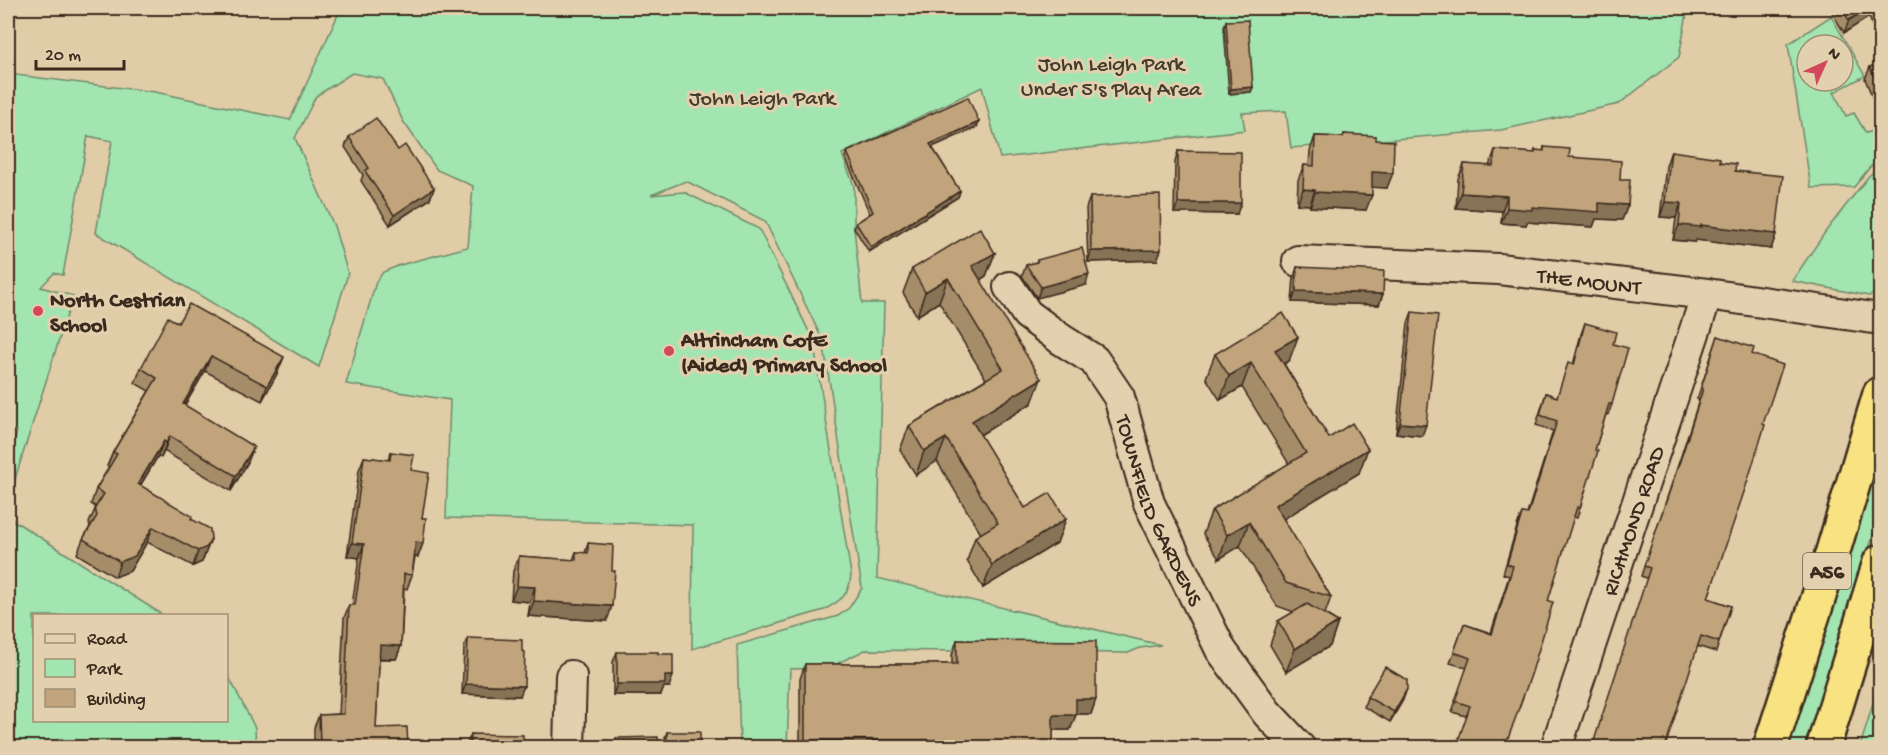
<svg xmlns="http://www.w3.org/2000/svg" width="1888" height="755" font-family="'Gochi Hand',sans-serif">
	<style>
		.green { fill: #a2e5b1; stroke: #6e8868; stroke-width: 1.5; fill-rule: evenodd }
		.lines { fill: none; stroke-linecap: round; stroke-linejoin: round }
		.street-casing { stroke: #3b2a1e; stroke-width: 34 }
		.highway-casing { stroke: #3b2a1e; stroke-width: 38 }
		.street { stroke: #e3d0ae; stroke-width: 30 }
		.highway { stroke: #f8e281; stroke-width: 33 }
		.wall { fill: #a68d6b; stroke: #3b2a1e; stroke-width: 1.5 }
		.shaded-wall { fill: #877357; stroke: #3b2a1e; stroke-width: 1.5 }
		.building { fill: #c1a47c; stroke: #3b2a1e; stroke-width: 1.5 }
		.poi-dot { fill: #d1495b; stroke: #e3d0ae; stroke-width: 2 }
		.labels { text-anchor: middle; stroke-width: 6; stroke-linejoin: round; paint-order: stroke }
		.shield { fill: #e3d0ae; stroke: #6d5c49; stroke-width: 1.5 }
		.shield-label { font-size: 21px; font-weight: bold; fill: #3b2a1e }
		.park-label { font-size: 22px; fill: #453d2d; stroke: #e3d0ae }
		.street-label { font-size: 22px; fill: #3b2a1e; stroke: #e3d0ae }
		.poi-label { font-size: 22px; font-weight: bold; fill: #3b2a1e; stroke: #e3d0ae; text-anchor: start }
	</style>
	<rect width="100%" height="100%" fill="#e1cca8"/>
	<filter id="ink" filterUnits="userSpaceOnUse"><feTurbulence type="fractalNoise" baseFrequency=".0167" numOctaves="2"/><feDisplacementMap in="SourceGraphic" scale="12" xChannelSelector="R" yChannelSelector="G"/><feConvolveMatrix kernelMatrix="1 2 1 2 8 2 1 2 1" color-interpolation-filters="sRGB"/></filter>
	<g filter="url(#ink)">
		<g class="green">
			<path d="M341,8H1688L1679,57L1619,104L1501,130L1291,148L1286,111L1242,113L1245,130L1000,158L982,87L842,154L854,186V228L862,303H884L877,578L1161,645L1140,648L1128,653L865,650L828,668L790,669L787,747H740L737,645L838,616L849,608L862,588L823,341L765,221L686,181L651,195L684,192L759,229L813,340L851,574C850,595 841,600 824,610L692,649L693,525L446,518L450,400L346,384L376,282L383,272L400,265L468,247L473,186L437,170L403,121L383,79L352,73L316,96L295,138L334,226L348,274L319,367L96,233L112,141L88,136L63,275L54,273L41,287L73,296L8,501V468L17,431L8,429V74L155,92L290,120Z"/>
			<path d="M1831,16L1865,76L1834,92L1846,116L1854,113L1866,133L1880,129V159L1870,167L1854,187L1811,188L1788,44ZM1807,45H1843V81H1807Z"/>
			<path d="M1880,165V282L1877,293L1869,296L1792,281L1826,231L1868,177Z"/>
			<path d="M1880,452V513L1807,747L1787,748Z"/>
			<path d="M8,517L163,615L34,616V720H226L227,673L255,728L256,747H8Z"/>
			<path d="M1880,680V747H1860Z"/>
		</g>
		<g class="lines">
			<defs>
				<g id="street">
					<path id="s1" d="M1298,261L1499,269L1707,294L1880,319"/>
					<path id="s2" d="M1009,287L1027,314L1062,340L1094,360L1119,397L1149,503L1221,650L1267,713L1300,748"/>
					<path d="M569,748L571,676"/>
					<path id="s3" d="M1556,748L1707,294"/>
				</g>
				<g id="highway">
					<path d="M1770,748L1828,568L1880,394"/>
					<path d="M1823,748L1880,562"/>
				</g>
			</defs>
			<use href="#street" class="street-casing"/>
			<use href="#highway" class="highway-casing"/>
			<use href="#street" class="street"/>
			<use href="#highway" class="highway"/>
		</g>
		<g class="wall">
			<path d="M1825,8H1881V50L1869,17L1844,33L1830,9L1827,11Z"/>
			<path d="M1226,21L1253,87L1251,92L1229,94L1224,27Z"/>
			<path d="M1881,62V118L1865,79L1870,67Z"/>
			<path d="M979,122L977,127L932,147L960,191L958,197L869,252L854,228L856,223L870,214L845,157L847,152Z"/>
			<path d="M1344,134L1376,140L1387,188L1372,187L1366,210L1310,207V205L1297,204L1298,180L1304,165L1309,166L1310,151L1315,136L1343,137Z"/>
			<path d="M349,137L398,150L434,188L430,199L390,225L361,181L363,175L345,147Z"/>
			<path d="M1544,147L1620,180L1628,205L1622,220L1596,219L1593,227L1527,222L1526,225L1501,223L1502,211L1456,208L1458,179L1464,164L1489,166L1495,150L1534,153L1535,150L1543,151Z"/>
			<path d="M1178,151L1237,214L1174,213L1175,162Z"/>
			<path d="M1671,151L1720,162L1735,171L1776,234L1771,249L1696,240L1695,242L1673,240L1676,218L1660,217L1666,166Z"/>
			<path d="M1090,197L1157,260L1088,262L1086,208Z"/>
			<path d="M995,253L986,276L980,280L1032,403L980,435L1025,508L1057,543L983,588L967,561L975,537L981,534L937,461L916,475L900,450L909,426L986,379L939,302L917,316L903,293L912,269Z"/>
			<path d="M1037,260L1086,285L1037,298L1022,276L1026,265L1036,262Z"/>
			<path d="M1297,267L1383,294L1379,305L1292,302L1294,277Z"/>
			<path d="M1412,312L1422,436L1396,433L1408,323Z"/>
			<path d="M178,323L278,372L262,401L205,371L185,405L248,462L231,491L164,451L161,458L158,456L140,486L191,519L211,539L202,562L193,566L147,542L130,571L115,577L77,554L83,539L90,527L89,523L96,507L91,504L96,489L109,467L107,466L113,452L149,391L135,383L141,368Z"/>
			<path d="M1585,323L1613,344L1612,404L1608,415L1606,414L1595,450L1580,508L1577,518L1574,517L1466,716L1452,712L1467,668L1450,663L1464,624L1491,633L1509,576L1503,574L1518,523L1522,513L1527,514L1553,431L1536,425L1546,393L1557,397L1573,365L1581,334Z"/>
			<path d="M1718,336L1752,354L1763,424L1708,598L1731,606L1716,652L1697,646L1646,578L1641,576L1680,459L1699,400L1697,399Z"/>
			<path d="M1215,354L1289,361L1284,364L1329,438L1359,473L1283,519L1331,597L1325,614L1338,622L1330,646L1286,672L1270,645L1278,621L1294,612L1277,606L1240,546L1219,559L1203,534L1212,510L1289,464L1242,387L1220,400L1206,378Z"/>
			<path d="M391,452L411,470L422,518L423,543L418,557H415L412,575L407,589H404L401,646L396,659H379L376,728L408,747H314V728L319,715L339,714L344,618L349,605H352L359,558L347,556L359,470L364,457L388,460Z"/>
			<path d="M588,543L607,621L528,616L530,602L511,600L513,571L519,556L573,560L576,552L585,553Z"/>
			<path d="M468,638L520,696L462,694L464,648Z"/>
			<path d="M957,640L1096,699L1091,714H1076L1070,730H1053V747H800V679L805,664H952V655Z"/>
			<path d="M617,652L669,687H664L661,695H613V662Z"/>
			<path d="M1367,697L1403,700L1390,722L1364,707Z"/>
			<path d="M667,732L700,747H665V737Z"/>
			<path d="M471,734L523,747H467V744Z"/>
			<path d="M616,738L658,747H612Z"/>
		</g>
		<g class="shaded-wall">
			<path d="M1869,8H1872L1869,17L1844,33L1849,20Z"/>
			<path d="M1253,87L1251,92L1229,94L1231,89Z"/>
			<path d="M979,122L977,127L928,149L930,144Z"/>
			<path d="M1372,172L1393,173L1387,188L1367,187Z"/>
			<path d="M434,188L430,199L390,225L394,215Z"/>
			<path d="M1303,189L1315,190L1310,205L1297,204Z"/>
			<path d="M960,191L958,197L869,252L871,247Z"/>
			<path d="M1315,192L1372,195L1366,210L1310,207Z"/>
			<path d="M1461,193L1507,196L1502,211L1456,208Z"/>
			<path d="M1665,202L1681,203L1676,218L1660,217Z"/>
			<path d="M1178,203H1241L1237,214L1174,213Z"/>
			<path d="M1599,203L1628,205L1622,220L1596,219L1593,227L1527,222L1526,225L1501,223L1507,208Z"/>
			<path d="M1679,225H1701L1776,234L1771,249L1696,240L1695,242L1673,240Z"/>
			<path d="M1161,250L1157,260L1088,262L1091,251Z"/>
			<path d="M995,253L986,276L964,290L972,266Z"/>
			<path d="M1089,274L1086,285L1037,298L1041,287Z"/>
			<path d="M948,278L939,302L917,316L925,292Z"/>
			<path d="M1296,291L1383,294L1379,305L1292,302Z"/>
			<path d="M1298,337L1289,361L1267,374L1275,350Z"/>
			<path d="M211,356L205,371L177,418L183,404Z"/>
			<path d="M284,357L278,372L262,401L267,386Z"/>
			<path d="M1251,363L1242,387L1220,400L1229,376Z"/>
			<path d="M1041,379L1032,403L963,445L972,421Z"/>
			<path d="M1400,423L1426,425L1422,436L1396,433Z"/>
			<path d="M170,436L164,451L161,458L166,443Z"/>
			<path d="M946,438L937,461L916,475L924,451Z"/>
			<path d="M164,441L158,456L132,499L138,484Z"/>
			<path d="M254,447L248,462L231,491L236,476Z"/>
			<path d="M1368,449L1359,473L1267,529L1275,505Z"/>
			<path d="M1066,519L1057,543L983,588L992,565Z"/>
			<path d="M1249,522L1240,546L1219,559L1227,535Z"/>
			<path d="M153,527L147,542L130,571L115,577L120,562Z"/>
			<path d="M211,539L202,562L193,566L198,551Z"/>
			<path d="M416,542L423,543L418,557L411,556Z"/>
			<path d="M352,543L364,544L359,558L347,556Z"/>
			<path d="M517,586L535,587L530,602L511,600Z"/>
			<path d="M534,601L612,606L607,621L528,616Z"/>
			<path d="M1338,622L1330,646L1286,672L1295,649Z"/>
			<path d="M380,645L401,646L396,659L375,658Z"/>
			<path d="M665,676H673L669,687H664L661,695H613L617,684Z"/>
			<path d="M466,684L524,686L520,696L462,694Z"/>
			<path d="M1407,689L1403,700L1390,722L1394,712Z"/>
			<path d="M1076,699H1096L1091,714H1070Z"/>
			<path d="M1053,715H1076L1070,730H1047Z"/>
			<path d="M805,740H945L942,747H803Z"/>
			<path d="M357,743L356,747H318L320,744Z"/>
		</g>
		<g class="building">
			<path d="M1841,8H1869L1849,20Z"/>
			<path d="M1875,8H1881V24Z"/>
			<path d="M1248,20L1253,87L1231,89L1226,21Z"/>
			<path d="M1881,62V94L1870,67Z"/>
			<path d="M968,97L979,122L930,144L960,191L871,247L856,223L873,212L847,152Z"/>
			<path d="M376,118L398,150L405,145L434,188L394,215L365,171L369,168L349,137Z"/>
			<path d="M1344,134L1376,136V140L1394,141L1393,173L1372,172V195L1315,192V190L1303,189L1304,165L1314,166L1315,136L1343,137Z"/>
			<path d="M1544,147L1570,149L1569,157L1621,161L1620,180H1630L1628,205L1599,203V212L1532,207V210L1507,208V196L1461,193L1464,164L1493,166L1495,150L1535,153V150L1544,151Z"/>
			<path d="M1178,151L1241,152V203H1178Z"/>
			<path d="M1671,151L1720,158V162L1736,164L1735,171L1783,176L1776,234L1701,225V227L1679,225L1681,203L1665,202Z"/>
			<path d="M1160,195L1161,250L1091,251L1090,197Z"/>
			<path d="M980,228L995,253L972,266L1041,379L972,421L1025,508L1050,493L1066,519L992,565L975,537L998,523L946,438L924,451L909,426L1003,369L948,278L925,292L912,269Z"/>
			<path d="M1082,248L1089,274L1041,287L1026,265L1037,262V260Z"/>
			<path d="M1297,267L1384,271L1383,294L1296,291Z"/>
			<path d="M189,304L284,357L267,386L211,356L183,404L254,447L236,476L170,436L166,443L164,441L138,484L192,516L191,519L210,529L211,539L207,547L198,551L153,527L135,556L120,562L83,539L97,516L95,508L104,494L96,489L117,454L113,452L157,378L141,368L168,317L178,323Z"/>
			<path d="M1412,312L1438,315L1426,425L1400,423Z"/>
			<path d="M1283,313L1298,337L1275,350L1329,438L1352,423L1368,449L1275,505L1331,597L1286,583L1249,522L1227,535L1212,510L1306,453L1251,363L1229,376L1215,354Z"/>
			<path d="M1585,323L1616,332L1613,344L1628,348L1612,404H1609L1595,450L1598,451L1590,476L1580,508L1577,507L1548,601L1553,602L1532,672L1505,747H1456L1470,706L1455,701L1470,658L1454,652L1464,624L1492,634L1513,566L1507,564L1522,513L1528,514L1557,421L1540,415L1546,393L1557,397L1568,363L1574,365Z"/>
			<path d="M1718,336L1754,348L1752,354L1783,365L1763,424L1765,425L1746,486L1708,598L1731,606L1719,642L1701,636L1665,747H1592L1650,568L1644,566L1684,449L1703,389L1701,388Z"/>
			<path d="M391,452L414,455L411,470L429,473L422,518H426L423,543L416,542L412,575L404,574L401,646L380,645L376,728L407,727L408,747H358L357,743L320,744L319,715L344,714L349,605H355L364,544L352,543L364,457L390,460Z"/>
			<path d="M588,543L613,545L612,571H615L612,606L534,601L535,587L517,586L519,556L576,560V552L588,553Z"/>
			<path d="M1307,604L1338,622L1295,649L1278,621Z"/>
			<path d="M468,638L522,640V651L525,652L524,686L466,684Z"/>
			<path d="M957,640L1096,641V699H1076V715H1053V747H945V740H805V664H957Z"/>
			<path d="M617,652H658V654H673V676H665V684H617Z"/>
			<path d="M1385,667L1407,680V689L1394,712L1367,697Z"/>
			<rect x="667" y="732" width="33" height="15"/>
			<path d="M471,734L523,735V747H470Z"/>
			<path d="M658,737V747H616V738Z"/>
		</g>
	</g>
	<g class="poi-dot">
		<circle cx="38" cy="311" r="6"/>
		<circle cx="669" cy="351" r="6"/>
	</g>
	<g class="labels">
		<rect class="shield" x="1803" y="553" width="48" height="36" rx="4.5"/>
		<g class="shield-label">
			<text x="1827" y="578">A56</text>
		</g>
		<g class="park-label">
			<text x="1111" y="70">John Leigh Park<tspan x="1111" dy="25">Under 5's Play Area</tspan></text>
			<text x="762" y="104">John Leigh Park</text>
		</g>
		<g class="street-label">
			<text dy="8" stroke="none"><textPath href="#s1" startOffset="292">THE MOUNT</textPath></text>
			<text dy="8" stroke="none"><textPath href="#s2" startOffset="279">TOWNFIELD GARDENS</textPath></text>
			<text dy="8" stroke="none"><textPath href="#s3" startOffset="240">RICHMOND ROAD</textPath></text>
		</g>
		<g class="poi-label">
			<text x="50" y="306">North Cestrian<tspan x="50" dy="25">School</tspan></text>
			<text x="681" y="346">Altrincham CofE<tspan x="681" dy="25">(Aided) Primary School</tspan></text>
		</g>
	</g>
	<rect width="1888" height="755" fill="none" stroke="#e3d0ae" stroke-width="30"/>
	<rect x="15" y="15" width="1858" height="725" fill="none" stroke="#3b2a1e" stroke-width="2" filter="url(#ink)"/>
	<rect x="33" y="614" width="195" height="108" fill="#e3d0ae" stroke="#a08e74" stroke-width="1.5"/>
	<rect x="45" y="634" width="30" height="9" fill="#e3d0ae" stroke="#a08e74" stroke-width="1.5"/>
	<text x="87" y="644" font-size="18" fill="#3b2a1e">Road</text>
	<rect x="45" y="659" width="30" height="18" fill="#a2e5b1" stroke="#a08e74" stroke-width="1.5"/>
	<text x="87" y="674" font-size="18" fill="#3b2a1e">Park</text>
	<rect x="45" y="689" width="30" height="18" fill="#c1a47c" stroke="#a08e74" stroke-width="1.5"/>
	<text x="87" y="704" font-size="18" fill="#3b2a1e">Building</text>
	<g transform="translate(1825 63) rotate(45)"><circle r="28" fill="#e3d0ae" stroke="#a08e74" stroke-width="1.5"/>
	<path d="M0-4.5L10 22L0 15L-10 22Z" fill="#d1495b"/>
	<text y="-9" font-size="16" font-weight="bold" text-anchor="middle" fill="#3b2a1e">N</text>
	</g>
	<path d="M36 60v9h88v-9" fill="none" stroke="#3b2a1e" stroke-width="3"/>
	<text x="45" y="60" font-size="18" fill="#3b2a1e" stroke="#e3d0ae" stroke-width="4.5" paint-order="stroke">20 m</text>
</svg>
